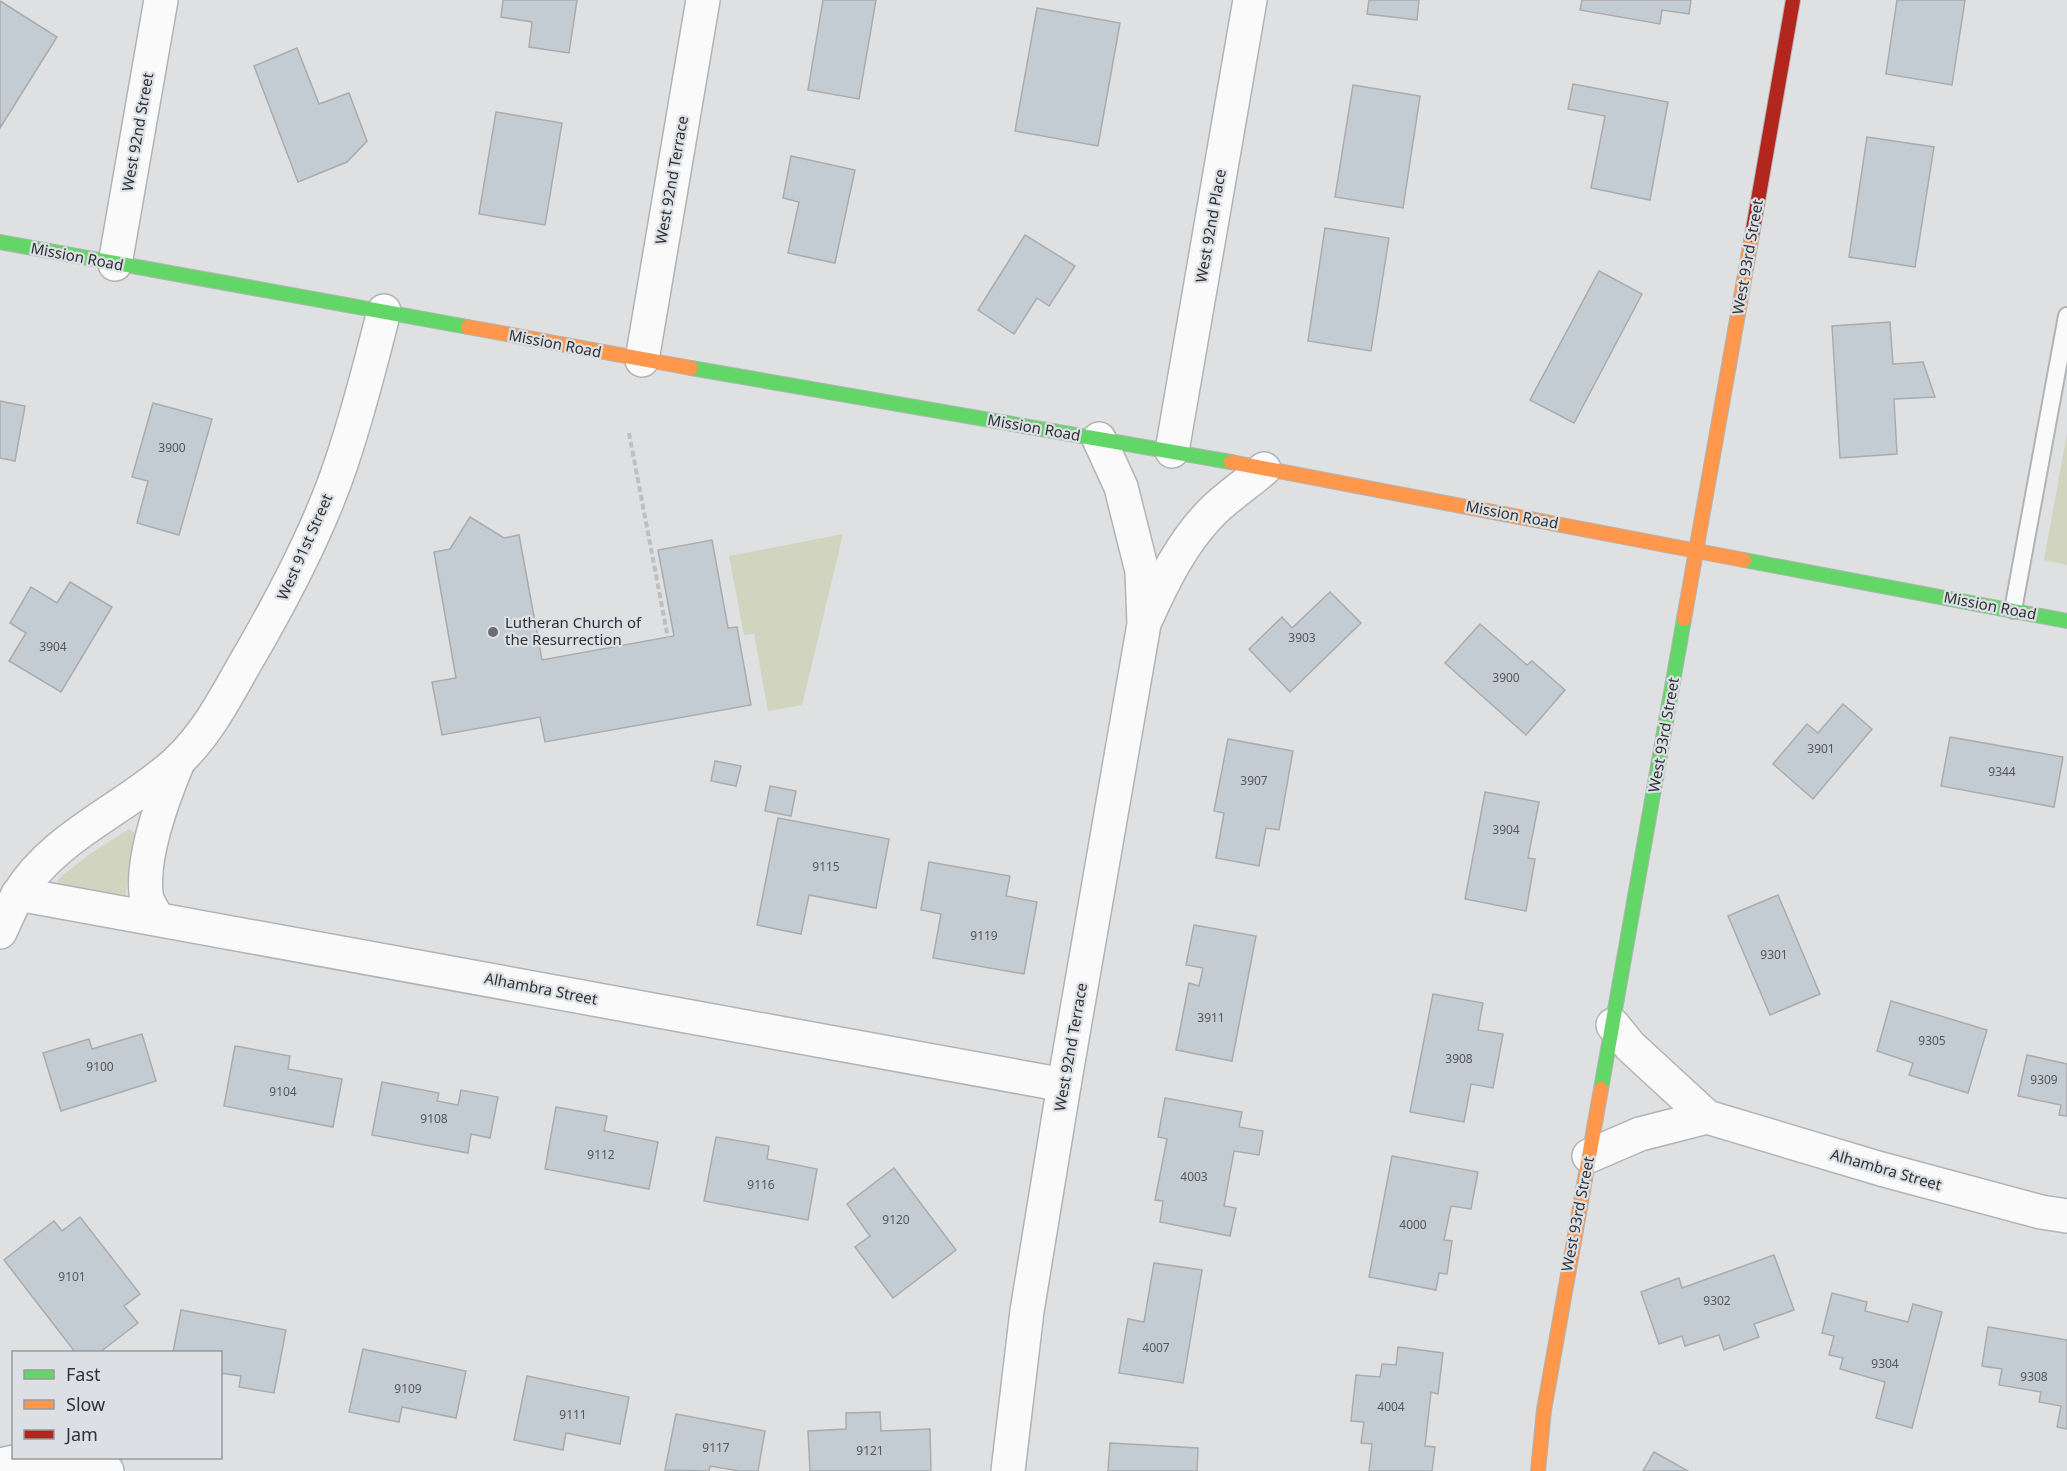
<svg xmlns="http://www.w3.org/2000/svg" width="2067" height="1471" font-family="'Noto Sans',sans-serif">
	<style>
		.green { fill: #d1d4be }
		.building { fill: #c4ccd3; stroke: #aaabad; stroke-width: 1.5 }
		.lines { fill: none; stroke-linecap: round; stroke-linejoin: round }
		.lane-casing { stroke: #b1b3b4; stroke-width: 20 }
		.street-casing { stroke: #b1b3b4; stroke-width: 36 }
		.fast-casing { stroke: #b1b3b4; stroke-width: 16 }
		.slow-casing { stroke: #b1b3b4; stroke-width: 16 }
		.jam-casing { stroke: #b1b3b4; stroke-width: 16 }
		.path { stroke: #bebfbf; stroke-width: 4; stroke-dasharray: 6 3; stroke-linecap: butt }
		.lane { stroke: #fafafb; stroke-width: 16 }
		.street { stroke: #fafafb; stroke-width: 33 }
		.fast { stroke: #63d668; stroke-width: 14 }
		.slow { stroke: #ff974d; stroke-width: 14 }
		.jam { stroke: #b3261e; stroke-width: 14 }
		.poi-dot { fill: #6c6e70; stroke: #dce0e4; stroke-width: 2 }
		.labels { text-anchor: middle; stroke-width: 4.5; stroke-linejoin: round; paint-order: stroke }
		.number-label { font-size: 12px; fill: #54585b }
		.street-label { font-size: 15px; fill: #2f3133; stroke: #dce0e4 }
		.poi-label { font-size: 15px; fill: #2f3133; stroke: #dce0e4; text-anchor: start }
	</style>
	<rect width="100%" height="100%" fill="#dee0e2"/>
	<g class="green">
		<path d="M2067,433V565L2044,560Z"/>
		<path d="M843,534L802,705L768,711L754,634L744,635L729,556Z"/>
		<path d="M129,829L134,833L135,838L125,897L57,886L59,878L90,854Z"/>
	</g>
	<g class="building">
		<path d="M503,0H577L569,53L529,47L532,22L501,17Z"/>
		<path d="M823,0H876L859,99L808,90Z"/>
		<path d="M1369,0H1419L1417,20L1367,14Z"/>
		<path d="M1582,0H1691L1689,14L1662,10L1660,24L1580,10Z"/>
		<path d="M1897,0H1965L1952,85L1886,74Z"/>
		<path d="M0,1L57,37L0,128Z"/>
		<path d="M1037,8L1120,23L1098,146L1015,131Z"/>
		<path d="M297,48L319,104L349,93L367,141L347,162L298,182L254,66Z"/>
		<path d="M1573,84L1668,102L1650,200L1591,188L1605,116L1568,109Z"/>
		<path d="M1353,85L1420,96L1403,208L1335,197Z"/>
		<path d="M496,112L562,123L545,225L479,214Z"/>
		<path d="M1867,137L1934,147L1915,267L1849,257Z"/>
		<path d="M791,156L855,170L835,263L788,253L799,202L783,198Z"/>
		<path d="M1325,228L1389,238L1371,351L1308,341Z"/>
		<path d="M1025,235L1075,266L1049,306L1037,298L1014,334L978,310Z"/>
		<path d="M1599,271L1642,294L1574,423L1530,400Z"/>
		<path d="M1890,322L1893,364L1923,362L1935,397L1894,399L1897,454L1840,458L1832,326Z"/>
		<path d="M0,401L25,406L15,461L0,458Z"/>
		<path d="M153,403L212,419L179,535L137,523L148,481L132,477Z"/>
		<path d="M470,517L504,538L519,535L542,660L674,636L658,550L712,540L728,628L737,627L751,705L545,742L540,717L442,735L432,682L456,678L434,552L450,549Z"/>
		<path d="M70,582L112,607L61,692L9,661L26,633L10,623L31,587L57,603Z"/>
		<path d="M1330,592L1361,623L1290,692L1249,649L1282,617L1292,628Z"/>
		<path d="M1480,624L1527,665L1532,661L1565,690L1526,735L1445,663Z"/>
		<path d="M1843,704L1872,729L1813,799L1773,764L1807,724L1818,733Z"/>
		<path d="M1950,737L2063,757L2054,807L1941,786Z"/>
		<path d="M1228,739L1293,751L1279,830L1266,828L1259,866L1216,858L1224,813L1214,811Z"/>
		<path d="M715,761L741,766L736,786L711,781Z"/>
		<path d="M770,786L796,791L791,816L765,811Z"/>
		<path d="M1485,792L1539,802L1528,858L1535,859L1526,911L1465,899Z"/>
		<path d="M778,818L889,839L876,908L809,895L801,934L757,925Z"/>
		<path d="M929,862L1010,876L1006,896L1037,902L1024,974L933,958L941,914L921,910Z"/>
		<path d="M1778,895L1820,994L1770,1015L1728,916Z"/>
		<path d="M1194,925L1256,936L1232,1061L1176,1050L1189,983L1199,986L1203,968L1186,965Z"/>
		<path d="M1433,994L1483,1003L1478,1030L1503,1034L1493,1088L1471,1084L1464,1122L1410,1112Z"/>
		<path d="M1891,1001L1987,1030L1968,1093L1909,1075L1913,1063L1877,1051Z"/>
		<path d="M142,1034L156,1081L61,1111L43,1053L89,1039L92,1049Z"/>
		<path d="M235,1046L290,1056L288,1069L342,1079L333,1127L224,1106Z"/>
		<path d="M2027,1055L2067,1064V1116L2059,1115L2061,1105L2018,1096Z"/>
		<path d="M382,1082L439,1093L437,1101L458,1105L461,1090L498,1097L490,1138L471,1134L468,1153L372,1135Z"/>
		<path d="M1165,1098L1242,1112L1239,1127L1263,1131L1259,1155L1234,1151L1224,1206L1236,1208L1230,1236L1160,1222L1163,1201L1155,1200L1167,1139L1158,1137Z"/>
		<path d="M556,1107L607,1116L604,1131L658,1142L649,1189L545,1169Z"/>
		<path d="M716,1137L769,1146L767,1159L817,1169L808,1220L704,1201Z"/>
		<path d="M1392,1156L1478,1172L1471,1209L1451,1206L1444,1240L1452,1241L1447,1274L1439,1273L1436,1290L1369,1277Z"/>
		<path d="M894,1168L956,1250L893,1298L855,1247L870,1236L847,1204Z"/>
		<path d="M80,1217L140,1294L124,1306L138,1323L100,1352H75L4,1260L54,1221L62,1231Z"/>
		<path d="M1774,1255L1794,1310L1754,1324L1759,1337L1724,1350L1719,1335L1685,1346L1682,1336L1659,1344L1641,1292L1679,1278L1682,1288Z"/>
		<path d="M1154,1263L1202,1270L1183,1383L1119,1373L1128,1319L1144,1322Z"/>
		<path d="M1832,1293L1867,1302L1865,1311L1908,1322L1913,1304L1942,1312L1912,1428L1876,1418L1885,1382L1840,1369L1843,1358L1829,1355L1834,1336L1822,1333Z"/>
		<path d="M181,1310L286,1330L274,1393L239,1387L241,1376L220,1373V1352H173Z"/>
		<path d="M1988,1327L2067,1340V1429L2057,1427L2061,1406L2039,1402L2041,1392L1999,1385L2002,1369L1982,1366Z"/>
		<path d="M1398,1347L1443,1353L1438,1394L1431,1392L1425,1446L1435,1447L1432,1471H1369L1372,1444L1361,1443L1364,1422L1351,1421L1356,1375L1380,1377L1382,1364L1396,1365Z"/>
		<path d="M363,1349L466,1371L456,1418L402,1407L399,1422L349,1412Z"/>
		<path d="M527,1376L629,1397L620,1444L566,1433L563,1450L514,1440Z"/>
		<path d="M880,1412L881,1431L930,1429L931,1471H810L808,1431L846,1429V1413Z"/>
		<path d="M676,1414L765,1431L758,1471H739L710,1466L709,1471L665,1470Z"/>
		<path d="M1110,1443L1198,1448L1197,1471H1108Z"/>
		<path d="M1654,1452L1688,1471H1643Z"/>
	</g>
	<g class="lines">
		<defs>
			<path id="lane" d="M2013,610L2067,316"/>
			<g id="street">
				<path d="M115,264L161,0"/>
				<path d="M642,360L703,0"/>
				<path d="M1172,451L1250,0"/>
				<path d="M1147,617C1163,581 1182,543 1210,514C1226,497 1247,484 1264,469"/>
				<path d="M18,894L1064,1085"/>
				<path d="M157,918C153,910 146,901 146,893C142,854 163,798 178,762"/>
				<path d="M0,932C6,920 11,906 18,895C53,836 129,807 177,762C206,735 225,699 244,665C281,602 318,533 341,464C358,414 371,363 384,311"/>
				<path d="M1613,1025L1630,1046L1707,1117L1881,1169L2041,1212L2067,1216"/>
				<path d="M1589,1156L1640,1134L1707,1117"/>
				<path d="M0,1465L28,1459L107,1471"/>
				<path d="M1008,1471L1027,1311L1064,1085L1144,624L1142,571L1121,487L1099,439"/>
			</g>
			<g id="fast">
				<path d="M0,242L468,327"/>
				<path d="M691,368L1231,462"/>
				<path d="M1744,560L2067,621"/>
				<path d="M1601,1089L1684,619"/>
			</g>
			<g id="slow">
				<path d="M468,327L691,368"/>
				<path d="M1231,462L1744,560"/>
				<path d="M1684,619L1752,235"/>
				<path d="M1538,1471L1544,1410L1601,1089"/>
			</g>
			<path id="jam" d="M1752,235L1793,0"/>
		</defs>
		<use href="#lane" class="lane-casing"/>
		<use href="#street" class="street-casing"/>
		<use href="#fast" class="fast-casing"/>
		<use href="#slow" class="slow-casing"/>
		<use href="#jam" class="jam-casing"/>
		<path class="path" d="M629,433L668,638"/>
		<use href="#lane" class="lane"/>
		<use href="#street" class="street"/>
		<use href="#fast" class="fast"/>
		<use href="#slow" class="slow"/>
		<use href="#jam" class="jam"/>
	</g>
	<circle class="poi-dot" cx="493" cy="632" r="6"/>
	<g class="labels">
		<g class="number-label">
			<text x="172" y="452">3900</text>
			<text x="1302" y="642">3903</text>
			<text x="53" y="651">3904</text>
			<text x="1506" y="682">3900</text>
			<text x="1821" y="753">3901</text>
			<text x="2002" y="776">9344</text>
			<text x="1254" y="785">3907</text>
			<text x="1506" y="834">3904</text>
			<text x="826" y="871">9115</text>
			<text x="984" y="940">9119</text>
			<text x="1774" y="959">9301</text>
			<text x="1211" y="1022">3911</text>
			<text x="1932" y="1045">9305</text>
			<text x="1459" y="1063">3908</text>
			<text x="100" y="1071">9100</text>
			<text x="2044" y="1084">9309</text>
			<text x="283" y="1096">9104</text>
			<text x="434" y="1123">9108</text>
			<text x="601" y="1159">9112</text>
			<text x="1194" y="1181">4003</text>
			<text x="761" y="1189">9116</text>
			<text x="896" y="1224">9120</text>
			<text x="1413" y="1229">4000</text>
			<text x="72" y="1281">9101</text>
			<text x="1717" y="1305">9302</text>
			<text x="1156" y="1352">4007</text>
			<text x="1885" y="1368">9304</text>
			<text x="2034" y="1381">9308</text>
			<text x="408" y="1393">9109</text>
			<text x="1391" y="1411">4004</text>
			<text x="573" y="1419">9111</text>
			<text x="716" y="1452">9117</text>
			<text x="870" y="1455">9121</text>
		</g>
		<g class="street-label">
			<text transform="translate(138 132) rotate(-80)" y="5">West 92nd Street</text>
			<text transform="translate(672 180) rotate(-80)" y="5">West 92nd Terrace</text>
			<text transform="translate(1211 226) rotate(-80)" y="5">West 92nd Place</text>
			<text transform="translate(77 257) rotate(11)" y="5">Mission Road</text>
			<text transform="translate(1748 257) rotate(-80)" y="5">West 93rd Street</text>
			<text transform="translate(555 344) rotate(11)" y="5">Mission Road</text>
			<text transform="translate(1034 428) rotate(10)" y="5">Mission Road</text>
			<text transform="translate(1512 515) rotate(11)" y="5">Mission Road</text>
			<text transform="translate(305 547) rotate(-66)" y="5">West 91st Street</text>
			<text transform="translate(1990 606) rotate(11)" y="5">Mission Road</text>
			<text transform="translate(1664 735) rotate(-80)" y="5">West 93rd Street</text>
			<text transform="translate(541 989) rotate(11)" y="5">Alhambra Street</text>
			<text transform="translate(1071 1047) rotate(-80)" y="5">West 92nd Terrace</text>
			<text transform="translate(1886 1170) rotate(16)" y="5">Alhambra Street</text>
			<text transform="translate(1578 1214) rotate(-79)" y="5">West 93rd Street</text>
		</g>
		<g class="poi-label">
			<text x="505" y="628">Lutheran Church of<tspan x="505" dy="17">the Resurrection</tspan></text>
		</g>
	</g>
	<rect x="12" y="1351" width="210" height="108" fill="#dce0e4" stroke="#979a9d" stroke-width="1.5"/>
	<rect x="24" y="1370" width="30" height="9" fill="#63d668" stroke="#979a9d" stroke-width="1.5"/>
	<text x="66" y="1381" font-size="18" fill="#2f3133">Fast</text>
	<rect x="24" y="1400" width="30" height="9" fill="#ff974d" stroke="#979a9d" stroke-width="1.5"/>
	<text x="66" y="1411" font-size="18" fill="#2f3133">Slow</text>
	<rect x="24" y="1430" width="30" height="9" fill="#b3261e" stroke="#979a9d" stroke-width="1.5"/>
	<text x="66" y="1441" font-size="18" fill="#2f3133">Jam</text>
</svg>
